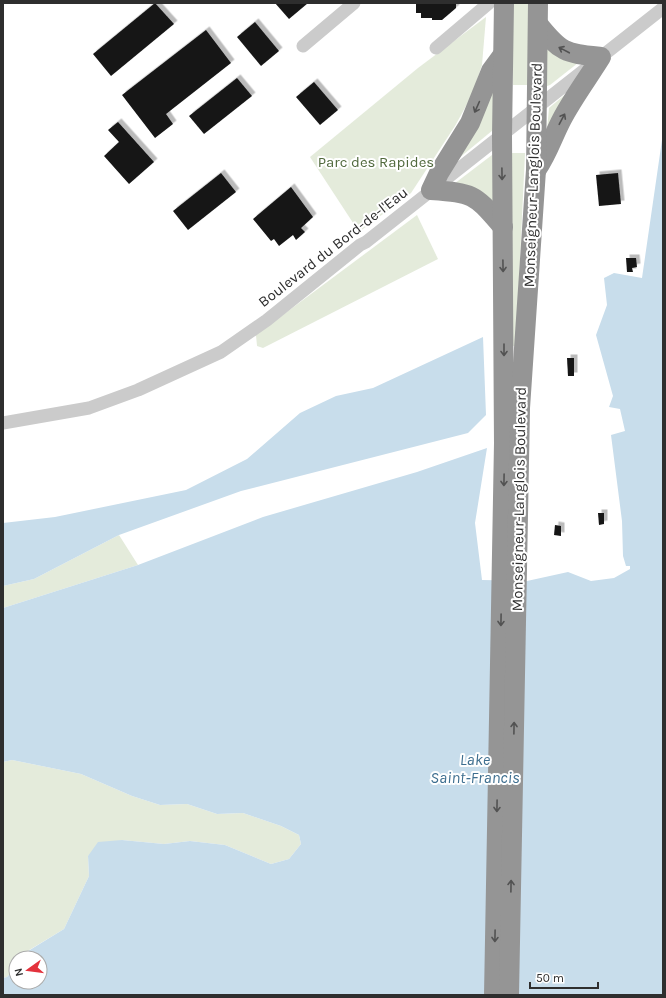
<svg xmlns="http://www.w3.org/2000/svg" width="666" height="998" font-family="Karla,sans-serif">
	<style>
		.green { fill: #e4ebdb }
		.water { fill: #c8ddeb }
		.building { fill: #151515; filter: url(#shadow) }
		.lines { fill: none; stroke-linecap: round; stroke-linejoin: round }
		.minor { stroke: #cbcbcb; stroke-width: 13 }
		.highway { stroke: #959595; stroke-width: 20 }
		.oneway { stroke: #525252 }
		.labels { text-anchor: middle; stroke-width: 4; stroke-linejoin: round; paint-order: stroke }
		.park-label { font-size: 15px; fill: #50693c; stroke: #fff }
		.street-label { font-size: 15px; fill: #2e2e2e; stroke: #fff }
		.water-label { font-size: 16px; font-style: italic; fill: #3d6e8f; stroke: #fff }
	</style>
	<defs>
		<filter id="shadow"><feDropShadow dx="3.5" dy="-3.5" stdDeviation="0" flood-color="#0004"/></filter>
	</defs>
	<rect width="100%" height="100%" fill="#fff"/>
	<g class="green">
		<path d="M512,3H530V85H513Z"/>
		<path d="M486,17L482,65L472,95L455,126L411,193L359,232L310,157L418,68Z"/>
		<path d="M544,39L583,59L550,85L544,87Z"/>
		<path d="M494,74L493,130L447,168Z"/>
		<path d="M580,82L546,140L549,108Z"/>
		<path d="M509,153H525L516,345L515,346H512Z"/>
		<path d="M492,155L495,210L450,187Z"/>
		<path d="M417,215L438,259L263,348L257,346L256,335Z"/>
		<path d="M119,535L138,565L3,608V586L34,579Z"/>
		<path d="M12,760L81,774L132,796L160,805L187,804L217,814L243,813L281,826L299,835L301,844L289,859L271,864L225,845L190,841L164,844L122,840L88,856L89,876L64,929L21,955L25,956L24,958H16V967L7,977L3,978V762Z"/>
	</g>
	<g class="water">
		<path d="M663,133V995L638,994L624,995H3V978L7,977L16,967V982H40V958H24L25,956H20L64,929L89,876L88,856L98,842L122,840L164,844L190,841L225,845L271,864L289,859L301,844L299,835L281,826L243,813L217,814L187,804L160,805L132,796L81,774L12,760L3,762V608L138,565L263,517L417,472L487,448L475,523L482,580L527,581L568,572L591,581L614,578L630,569V566H626L623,556L622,521L611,435L625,431L620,409L609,407L613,396L596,335L607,305L604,278L614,273L642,278Z"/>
		<path d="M483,337L486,415L468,433L241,491L119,535L34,579L3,586V523L55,517L186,490L247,459L300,413L336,396L373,388Z"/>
	</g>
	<g class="building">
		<path d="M155,3L174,24L111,76L93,54Z"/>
		<path d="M275,3H308L289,19Z"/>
		<path d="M416,3H456V8L442,20H432V18H421V13H416Z"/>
		<path d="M255,22L279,51L261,66L237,37Z"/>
		<path d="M206,30L231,63L166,114L173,124L155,138L122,95Z"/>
		<path d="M237,78L252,96L204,134L189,116Z"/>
		<path d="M314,82L338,110L320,125L296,97Z"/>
		<path d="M118,122L154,162L129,184L104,156L119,142L108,130Z"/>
		<path d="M221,173L236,192L188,230L173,211Z"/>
		<path d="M618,173L621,204L599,206L596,175Z"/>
		<path d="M291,187L313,217L301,228L305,232L296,240L293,235L279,246L274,239L271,241L253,219Z"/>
		<path d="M626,258H636L637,267L632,268L633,272H627Z"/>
		<path d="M567,358H574V376H568Z"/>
		<path d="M598,513H604V524L599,525Z"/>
		<path d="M555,525L561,526V536L554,535Z"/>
	</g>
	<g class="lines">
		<g class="minor">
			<path d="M303,46L354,3"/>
			<path d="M436,48L489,3"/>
			<path d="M3,423L89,408L138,390L221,352L267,320L360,245L366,242L663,8"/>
		</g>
		<g class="highway">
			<path d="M502,56L491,71L470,123L439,173L431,190C475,193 474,194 503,227"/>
			<path d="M537,169C548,153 553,136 562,119C573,98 588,78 601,57C565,53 561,53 538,24"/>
			<path d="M494,995L504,443L502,135L504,3"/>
			<path d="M509,995L520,408L536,170L538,3"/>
		</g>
	</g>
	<defs><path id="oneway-shaft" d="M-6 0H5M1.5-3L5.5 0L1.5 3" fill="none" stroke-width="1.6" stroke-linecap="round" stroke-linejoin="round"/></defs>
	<g class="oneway">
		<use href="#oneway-shaft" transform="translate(564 50) rotate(-152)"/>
		<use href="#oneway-shaft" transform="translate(477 107) rotate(114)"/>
		<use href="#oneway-shaft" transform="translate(562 119) rotate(-62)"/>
		<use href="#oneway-shaft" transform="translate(502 174) rotate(89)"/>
		<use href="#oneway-shaft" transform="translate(503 266) rotate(89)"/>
		<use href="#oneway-shaft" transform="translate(504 350) rotate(90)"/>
		<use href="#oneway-shaft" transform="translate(504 480) rotate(91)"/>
		<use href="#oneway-shaft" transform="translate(501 620) rotate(91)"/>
		<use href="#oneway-shaft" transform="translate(514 728) rotate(-89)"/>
		<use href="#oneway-shaft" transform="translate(497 806) rotate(91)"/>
		<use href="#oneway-shaft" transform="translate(511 886) rotate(-89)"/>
		<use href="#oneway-shaft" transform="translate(495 936) rotate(91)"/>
	</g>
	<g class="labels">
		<g class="park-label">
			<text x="376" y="167">Parc des Rapides</text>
		</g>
		<g class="street-label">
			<text transform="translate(533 175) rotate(-88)" y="5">Monseigneur-Langlois Boulevard</text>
			<text transform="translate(333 247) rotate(-38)" y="5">Boulevard du Bord-de-l'Eau</text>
			<text transform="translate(519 499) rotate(-89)" y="5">Monseigneur-Langlois Boulevard</text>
		</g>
		<g class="water-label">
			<text x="475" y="765">Lake<tspan x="475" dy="18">Saint-Francis</tspan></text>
		</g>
	</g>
	<rect width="666" height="998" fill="none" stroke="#2e2e2e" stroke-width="8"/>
	<g transform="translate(28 970) rotate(256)"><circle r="19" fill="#ffffff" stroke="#ababab"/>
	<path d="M0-3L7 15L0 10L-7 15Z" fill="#e3323c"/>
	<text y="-6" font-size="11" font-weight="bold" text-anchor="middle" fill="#2e2e2e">N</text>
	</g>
	<path d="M530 982v6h68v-6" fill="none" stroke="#2e2e2e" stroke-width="2"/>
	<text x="536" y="982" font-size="12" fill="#2e2e2e" stroke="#ffffff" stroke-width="3" paint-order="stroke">50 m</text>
</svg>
